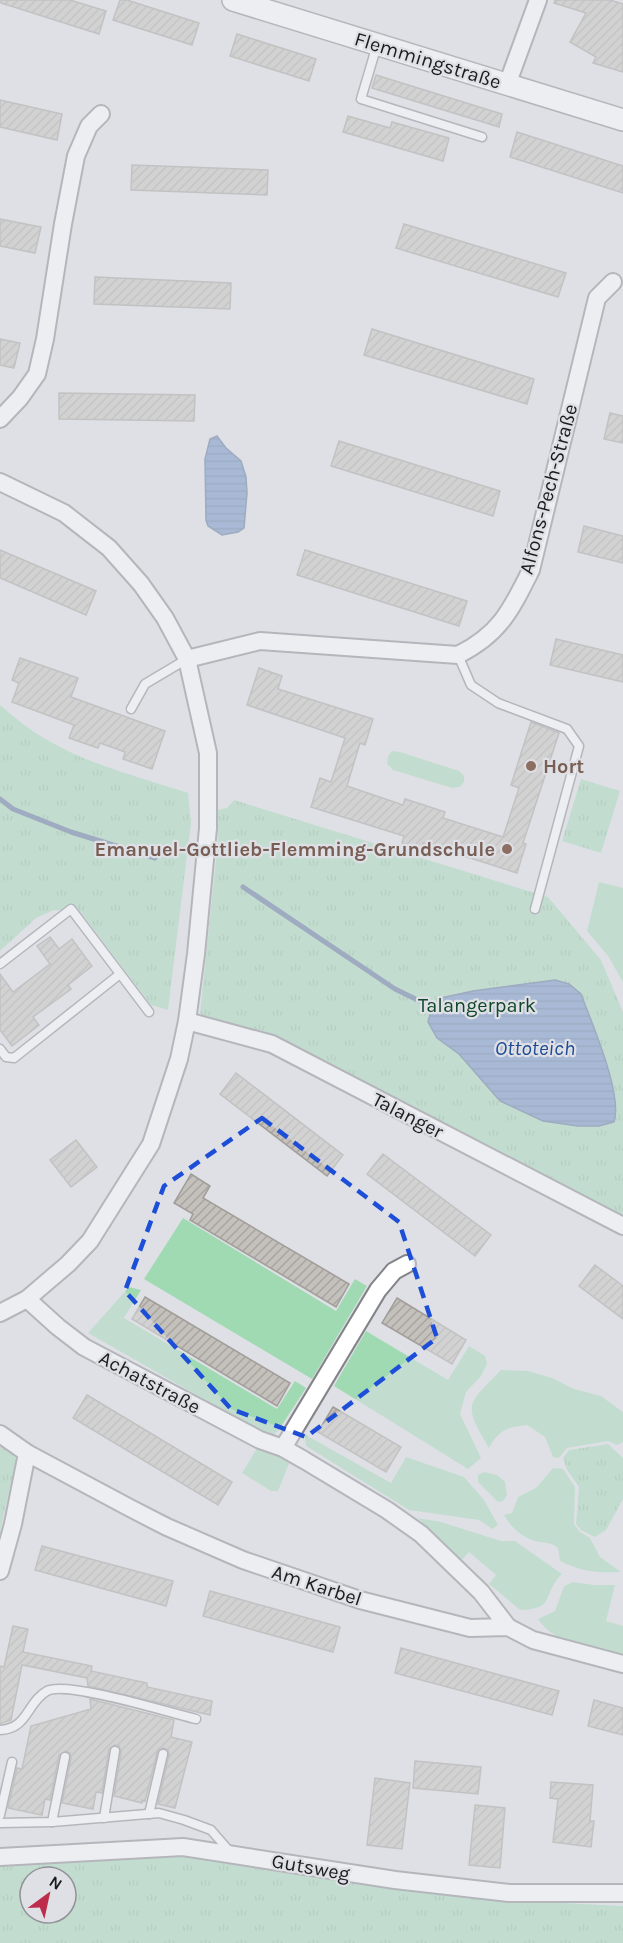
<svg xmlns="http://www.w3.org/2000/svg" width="623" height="1943" font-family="Karla,sans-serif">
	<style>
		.grass { fill: #a0dab3 }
		.park { fill: url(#park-tufts); fill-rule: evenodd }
		.water { fill: url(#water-rules); stroke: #506a92; stroke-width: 1.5 }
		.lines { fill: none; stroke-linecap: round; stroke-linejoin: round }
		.stream { stroke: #506a92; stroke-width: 5 }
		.building { fill: url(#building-hatch); stroke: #a19e99; stroke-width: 1.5 }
		.service-casing { stroke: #83848a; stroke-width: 11 }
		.minor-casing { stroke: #83848a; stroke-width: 20 }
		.tertiary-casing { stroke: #83848a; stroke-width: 24 }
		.service { stroke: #fff; stroke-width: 8 }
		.minor { stroke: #fff; stroke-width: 16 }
		.tertiary { stroke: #fff; stroke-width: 21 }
		.marked { fill: none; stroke: #1d4ed8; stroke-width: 4.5; stroke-dasharray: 12 8; stroke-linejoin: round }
		.education-dot { fill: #8d6e63; stroke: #dfe0e6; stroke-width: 2 }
		.labels { text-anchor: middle; stroke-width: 4.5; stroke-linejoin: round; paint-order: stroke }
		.street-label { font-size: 20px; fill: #1b1c1e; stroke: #dfe0e6 }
		.education-label { font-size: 20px; font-weight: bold; fill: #785e54; stroke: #dfe0e6; text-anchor: start }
		.park-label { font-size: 20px; fill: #114729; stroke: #dfe0e6 }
		.water-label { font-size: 21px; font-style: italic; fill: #1e4b91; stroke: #dfe0e6 }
	</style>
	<defs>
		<pattern id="park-tufts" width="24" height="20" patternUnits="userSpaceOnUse" patternTransform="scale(1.5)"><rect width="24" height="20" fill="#a0dab3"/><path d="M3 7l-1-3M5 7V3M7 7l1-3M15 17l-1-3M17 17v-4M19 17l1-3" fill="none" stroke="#89ba9a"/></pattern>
		<pattern id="water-rules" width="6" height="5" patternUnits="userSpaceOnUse" patternTransform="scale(1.5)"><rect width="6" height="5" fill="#668bc4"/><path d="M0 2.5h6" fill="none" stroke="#53719f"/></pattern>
		<pattern id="building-hatch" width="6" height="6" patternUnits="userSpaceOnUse" patternTransform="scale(1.5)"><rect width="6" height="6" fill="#c4c0bb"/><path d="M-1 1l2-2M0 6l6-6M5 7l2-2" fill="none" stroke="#a8a4a0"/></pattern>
	</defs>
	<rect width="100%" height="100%" fill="#dfe0e6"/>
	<g class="grass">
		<path d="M392,751L400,752L459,771L464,776V782L460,787L452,788L393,770L387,764L388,756Z"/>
		<path d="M599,882L623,888V982L608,956L587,931Z"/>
		<path d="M183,1218L336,1311L355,1279L367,1286L312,1379L144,1279Z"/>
		<path d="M129,1287L141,1290L124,1318L277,1409L295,1381L306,1388L278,1431L272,1435L263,1433L88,1333Z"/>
		<path d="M366,1331L448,1380L469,1346L485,1356L487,1364L481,1376L466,1392L460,1414L481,1458L468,1469L334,1386Z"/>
		<path d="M501,1370L528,1371L552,1378L574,1389L601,1396L623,1412V1442L617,1445L608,1441L567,1448L559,1458L553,1457L545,1437L527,1425C507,1427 499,1430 489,1448C462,1403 467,1405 501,1370Z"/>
		<path d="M304,1434L391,1483L406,1457L464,1477L484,1500L498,1525L492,1529L479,1520L409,1510L306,1446Z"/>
		<path d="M261,1447L290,1461L278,1491H271L242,1473L257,1448Z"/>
		<path d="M553,1468L563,1469L575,1487L574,1524L580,1532L590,1538L600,1557L621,1572C598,1573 581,1572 560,1561L558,1548C551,1543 548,1543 539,1542C524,1539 511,1528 504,1515L512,1513L518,1497L536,1488Z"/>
		<path d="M484,1472L497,1475L505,1482L507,1495L503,1501L498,1502L478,1482V1475Z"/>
		<path d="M418,1518L441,1522L501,1541H515L562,1574C541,1595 557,1609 520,1610L489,1584L496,1575L469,1552L460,1562Z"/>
		<path d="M573,1582L594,1585H615L606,1621L623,1626V1655C595,1648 554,1645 538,1619L555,1611L564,1586Z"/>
	</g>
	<g class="park">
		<path d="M0,705C15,718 31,731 49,741C90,765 143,778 188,793L191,823L168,1010L151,1005L79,910H54L36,918L0,951Z"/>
		<path d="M581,779L620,791L601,853L562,841Z"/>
		<path d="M234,800L548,897L601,960L623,1012V1222L327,1067L206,1022L200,1013L218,841L217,810L227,808Z"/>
		<path d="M0,1442L10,1449L16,1460L0,1532Z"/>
		<path d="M608,1444L623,1458V1499L606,1530L595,1537L581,1530L576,1524L579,1487L567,1470L563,1458L569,1450Z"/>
		<path d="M171,1851L523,1901L623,1906V1943H0V1865ZM30,1877H66V1913H30Z"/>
	</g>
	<g class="water">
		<path d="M217,436L226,448L241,461L246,477L247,493L244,528L238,532L222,535L208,526L206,520L205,459L210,439Z"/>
		<path d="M555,980L569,984L581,994C592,1024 623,1094 614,1122L599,1126H578L543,1121L500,1101L459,1054L437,1038L428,1022L432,1007L441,998L473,991Z"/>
	</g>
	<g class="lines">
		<g class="stream">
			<path d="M0,799L13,809L71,832L155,858"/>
			<path d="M243,887L395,989L432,1007"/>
		</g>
	</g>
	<g class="building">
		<path d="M1,0H70L106,11L99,34L1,3Z"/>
		<path d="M120,0H127L199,23L192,45L113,20Z"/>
		<path d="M555,0H610L623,4V72L593,63L596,57L570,42L586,13L554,3Z"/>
		<path d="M237,34L316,59L309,81L230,56Z"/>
		<path d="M376,75L502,114L499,127L372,88Z"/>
		<path d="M0,100L62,114L57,140L0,127Z"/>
		<path d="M348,116L390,128L392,122L449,138L443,161L343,132Z"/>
		<path d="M517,132L623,166V193L510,157Z"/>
		<path d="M132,165L268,170L267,195L131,190Z"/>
		<path d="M0,219L41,227L35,253L0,246Z"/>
		<path d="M404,224L566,273L558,297L396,248Z"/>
		<path d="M95,277L231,283L230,309L94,304Z"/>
		<path d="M372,329L534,379L527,404L364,355Z"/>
		<path d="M0,339L20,343L14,368L0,365Z"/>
		<path d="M59,393L195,395L194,421L59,419Z"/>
		<path d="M610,413L623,416V443L604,439Z"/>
		<path d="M339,441L500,491L493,516L331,466Z"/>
		<path d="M584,526L623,536V563L578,552Z"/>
		<path d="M0,550L96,591L86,615L0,578Z"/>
		<path d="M305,550L467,601L459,626L297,575Z"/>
		<path d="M556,639L623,655V682L550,665Z"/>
		<path d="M20,658L78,678L71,697L165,731L152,769L123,759L125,752L100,743L98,748L69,738L74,725L12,702L19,683L12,680Z"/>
		<path d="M259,668L282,676L278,689L373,719L365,745L360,743L347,786L403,805L405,799L424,805L445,812L443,818L503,837L519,788L511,785L531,722L559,733L523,843L526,844L517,873L423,843L421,850L411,847L402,843L404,836L311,807L320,778L331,782L345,738L247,705Z"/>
		<path d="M50,937L59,949L72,939L92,966L68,985L71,989L33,1017L39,1025L12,1046L0,1030V974L13,992L50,964L37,946Z"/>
		<path d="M236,1073L343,1155L327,1176L220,1094Z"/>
		<path d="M76,1140L97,1167L71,1187L50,1160Z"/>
		<path d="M383,1154L491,1235L475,1256L367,1174Z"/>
		<path d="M191,1174L210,1186L203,1198L349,1284L336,1307L190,1220L193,1214L174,1203Z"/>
		<path d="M595,1265L623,1286V1319L579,1286Z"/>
		<path d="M145,1297L290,1383L277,1406L132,1319Z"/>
		<path d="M397,1298L466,1340L452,1364L382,1323Z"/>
		<path d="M87,1395L232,1482L218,1505L73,1418Z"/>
		<path d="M333,1407L401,1447L386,1472L318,1432Z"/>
		<path d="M42,1546L173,1581L166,1606L35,1570Z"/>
		<path d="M210,1591L340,1627L333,1652L203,1616Z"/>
		<path d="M13,1626L28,1629L23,1652L92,1666L91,1671L147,1683V1687L212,1701L210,1715L88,1686L87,1678L22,1665L11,1720L0,1724V1666L4,1667Z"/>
		<path d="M401,1648L559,1691L552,1715L395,1673Z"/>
		<path d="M90,1699L174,1720L171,1737L192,1742L175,1808L158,1804L169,1755L168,1750L164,1748L159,1749L157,1753L145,1801L142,1800V1803L114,1796L121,1752L119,1746L115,1745L109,1749L102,1793L96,1792L93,1809L62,1803L71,1758L70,1753L66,1751L59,1755L50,1800L45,1799L42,1815L8,1808L17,1768L22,1769L31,1726L91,1709Z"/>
		<path d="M594,1700L623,1708V1735L588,1726Z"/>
		<path d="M415,1761L481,1767L478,1794L413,1788Z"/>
		<path d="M375,1778L410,1783L402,1849L367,1845Z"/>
		<path d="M551,1782L593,1785L590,1821H594L591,1847L553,1842L558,1799L550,1798Z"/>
		<path d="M475,1805L505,1808L500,1868L469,1865Z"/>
	</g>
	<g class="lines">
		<defs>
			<g id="service">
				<path d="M377,45L361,99L482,137"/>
				<path d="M458,655L471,685L498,703L567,729L579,746L535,909"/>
				<path d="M131,709L145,684L187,659"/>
				<path d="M0,964L71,909L149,1012"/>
				<path d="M0,1049L6,1057L14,1058L120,974"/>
				<path d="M0,1730C28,1729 27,1702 47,1691C65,1680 171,1713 196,1719"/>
				<path d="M149,1814L163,1754"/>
				<path d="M0,1815L12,1762"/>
				<path d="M104,1818L115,1751"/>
				<path d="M52,1822L65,1757"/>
				<path d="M0,1823L52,1822L159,1813L184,1820L211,1830L231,1853"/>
			</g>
			<g id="minor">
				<path d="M507,85L538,0"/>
				<path d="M0,419L20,398L37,374L45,339L63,224L76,156L89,126L101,114"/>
				<path d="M0,482L64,513L109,548L141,584L165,618L187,659L208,753V828L196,954L187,1021L179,1059L151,1144L90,1241L68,1264L27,1299L0,1313"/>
				<path d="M187,659L260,641L458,655C500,634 511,610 531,570L597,298L613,282"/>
				<path d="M187,1021L272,1044L623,1226"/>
				<path d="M27,1299L58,1327L84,1347L260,1440L283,1448L304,1460L387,1510L421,1534L481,1592L508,1627"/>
				<path d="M0,1434L27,1453L130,1508L167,1527L243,1560L360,1600L470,1628L508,1627L533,1640L623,1664"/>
				<path d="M283,1448L378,1290L394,1271L407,1264"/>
				<path d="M0,1571L13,1524L27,1453"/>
				<path d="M0,1857L183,1847L395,1880L509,1893H623"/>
			</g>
			<path id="tertiary" d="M233,0L623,120"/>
		</defs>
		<use href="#service" class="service-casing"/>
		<use href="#minor" class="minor-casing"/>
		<use href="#tertiary" class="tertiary-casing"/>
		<use href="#service" class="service"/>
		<use href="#minor" class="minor"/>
		<use href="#tertiary" class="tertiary"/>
	</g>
	<path d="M0 0H623V1943H0ZM262,1118L399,1222L437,1338L306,1437L231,1409L125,1291L164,1186Z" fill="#dfe0e6" fill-opacity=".55" fill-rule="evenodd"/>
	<path class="marked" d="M262,1118L399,1222L437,1338L306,1437L231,1409L125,1291L164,1186Z"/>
	<g class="education-dot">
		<circle cx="531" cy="766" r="6"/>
		<circle cx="507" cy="849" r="6"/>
	</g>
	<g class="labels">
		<g class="street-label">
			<text transform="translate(428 60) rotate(17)" y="7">Flemmingstraße</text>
			<text transform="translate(548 489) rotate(-75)" y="7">Alfons-Pech-Straße</text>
			<text transform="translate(408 1115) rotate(27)" y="7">Talanger</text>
			<text transform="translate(150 1382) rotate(28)" y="7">Achatstraße</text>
			<text transform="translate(317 1585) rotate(18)" y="7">Am Karbel</text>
			<text transform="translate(311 1867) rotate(10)" y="7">Gutsweg</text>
		</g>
		<g class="education-label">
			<text x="543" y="773">Hort</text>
			<text x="495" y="856" text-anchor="end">Emanuel-Gottlieb-Flemming-Grundschule</text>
		</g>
		<g class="park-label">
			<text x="477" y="1012">Talangerpark</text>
		</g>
		<g class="water-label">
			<text x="535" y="1055">Ottoteich</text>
		</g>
	</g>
	<g transform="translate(48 1895) rotate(33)"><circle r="28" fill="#dfe0e6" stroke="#919296" stroke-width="1.5"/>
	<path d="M0-4.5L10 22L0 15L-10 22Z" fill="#bd2c4a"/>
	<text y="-9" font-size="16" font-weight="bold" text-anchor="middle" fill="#1b1c1e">N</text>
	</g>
</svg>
